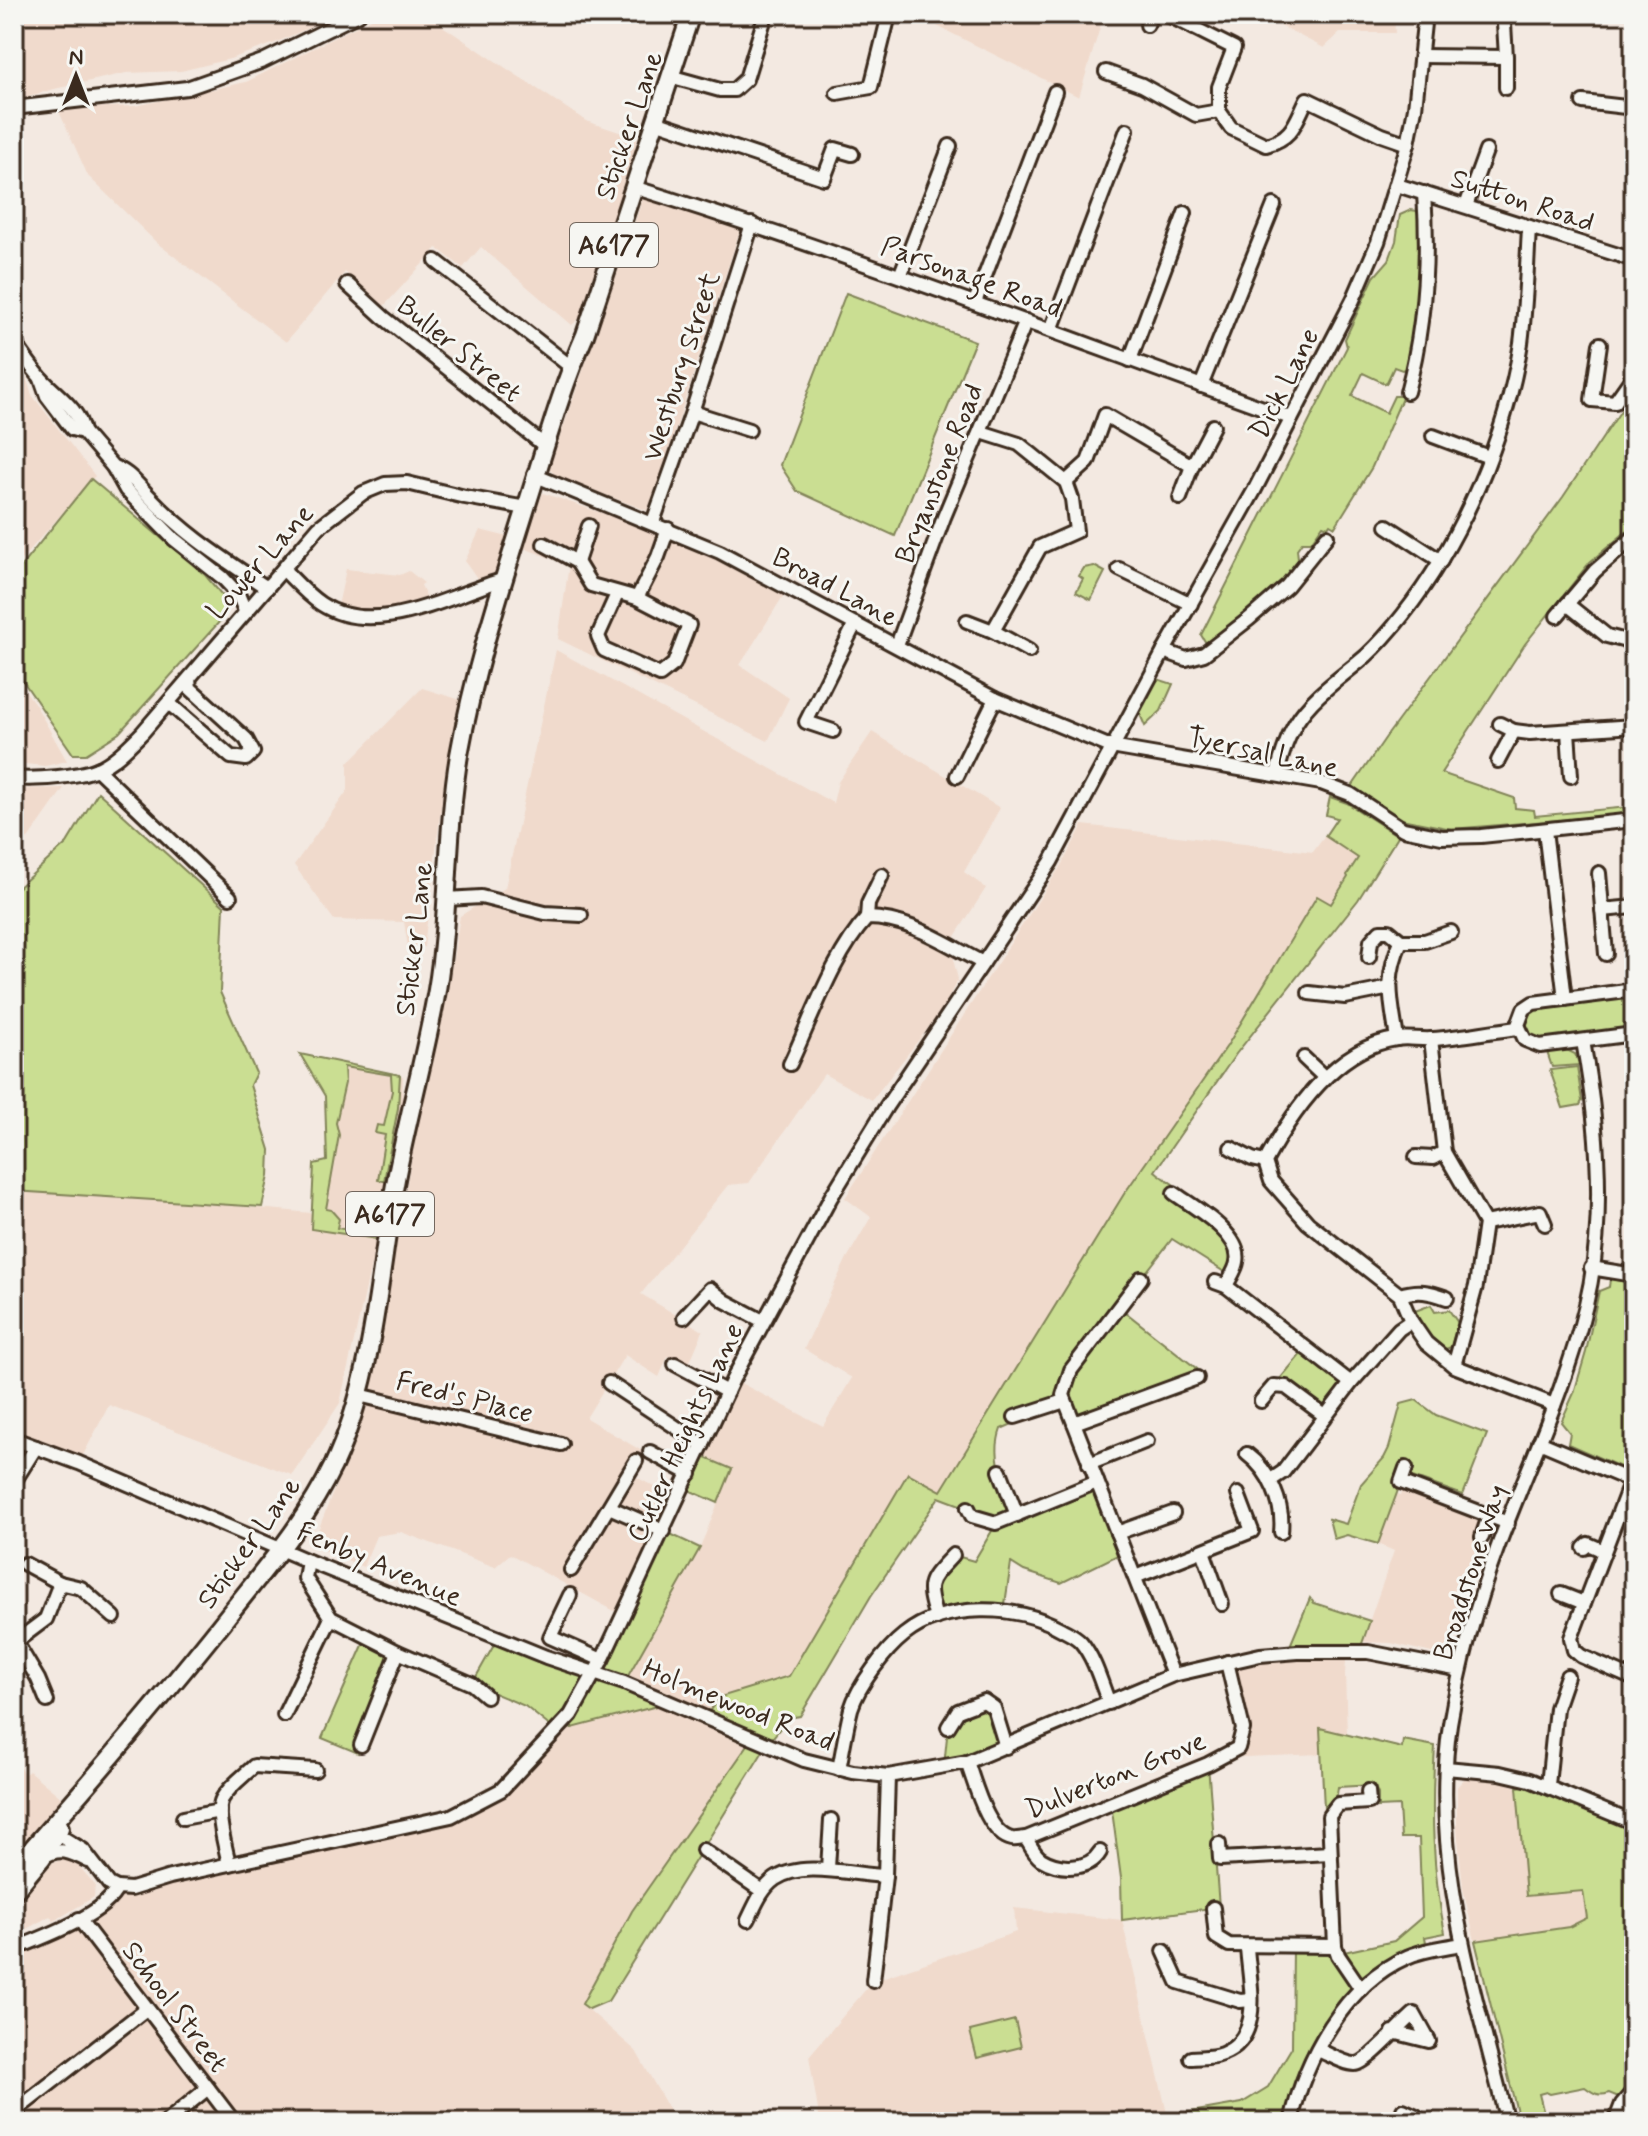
<svg xmlns="http://www.w3.org/2000/svg" width="1648" height="2136" font-family="Mynerve,sans-serif">
	<style>
		.built { fill: #f0dacc }
		.green { fill: #cade92; stroke: #828458; stroke-width: 2 }
		.lines { fill: none; stroke-linecap: round; stroke-linejoin: round }
		.minor-casing { stroke: #3b2a1e; stroke-width: 18 }
		.highway-casing { stroke: #3b2a1e; stroke-width: 22 }
		.minor { stroke: #f6f6f2; stroke-width: 12 }
		.highway { stroke: #f6f6f2; stroke-width: 16 }
		.labels { text-anchor: middle; stroke-width: 6; stroke-linejoin: round; paint-order: stroke }
		.shield { fill: #f6f6f2; stroke: #73675e; stroke-width: 2 }
		.shield-label { font-size: 26px; font-weight: bold; fill: #3b2a1e }
		.street-label { font-size: 28px; fill: #3b2a1e; stroke: #f6f6f2 }
	</style>
	<rect width="100%" height="100%" fill="#f3e9e1"/>
	<filter id="ink" filterUnits="userSpaceOnUse"><feTurbulence type="fractalNoise" baseFrequency=".0125" numOctaves="2"/><feDisplacementMap in="SourceGraphic" scale="16" xChannelSelector="R" yChannelSelector="G"/><feConvolveMatrix kernelMatrix="1 2 1 2 8 2 1 2 1" color-interpolation-filters="sRGB"/></filter>
	<g filter="url(#ink)">
		<g class="built">
			<path d="M14,14H340L275,43L230,59L181,71L126,73L50,90L14,101Z"/>
			<path d="M381,14H433L444,27L586,121L637,138L633,187L594,304L572,325L481,247L463,268L437,248L384,306L345,272L286,342L157,243L88,176L58,109L135,106L246,82Z"/>
			<path d="M942,14H1104L1079,97L937,26Z"/>
			<path d="M1257,14H1394L1395,33H1340L1324,48Z"/>
			<path d="M643,198L740,230L649,511L557,477L549,468Z"/>
			<path d="M14,354L23,369L32,395L95,476L14,568Z"/>
			<path d="M543,493L660,533L712,555L785,593L740,665L789,698L768,741L558,639L569,565L521,547Z"/>
			<path d="M480,530L508,537L498,573L479,581L465,561Z"/>
			<path d="M346,569L400,575L409,571L424,583L421,585L428,601L402,611L373,613L338,606Z"/>
			<path d="M556,650L833,803L838,782L872,732L1000,808L964,872L986,888L954,938V963L958,979L942,1010L872,1100L824,1074L749,1183L728,1185L641,1294L703,1331L688,1366L668,1356L659,1377L625,1355L586,1418L647,1454L634,1476L672,1496L618,1613L510,1554L495,1567L401,1532L376,1536L363,1567L323,1550L317,1533L369,1401L414,1143L448,989L460,916L505,888Z"/>
			<path d="M14,675L35,704L67,761L45,766L14,763Z"/>
			<path d="M422,688L461,700L446,767L424,947L409,953L404,922L334,920L294,865L348,790V763Z"/>
			<path d="M64,788L29,838L14,849V789Z"/>
			<path d="M1083,825L1313,852L1325,836L1359,858L1331,904L1317,896L1227,1046L1124,1194L941,1491L908,1473L789,1676L720,1697L752,1738L632,1911L582,2004L636,2051L676,2122H14V1949L79,1919L117,1888L451,1816L501,1790L537,1752L624,1683L700,1548L731,1470L699,1455L733,1379L823,1426L852,1378L804,1349L846,1260L871,1217L845,1198L1062,864Z"/>
			<path d="M302,1057L403,1076L402,1106L377,1239L340,1403L292,1475L109,1405L79,1463L14,1437V1191L140,1197L311,1213L314,1164L327,1161L325,1096Z"/>
			<path d="M1403,1489L1494,1521L1487,1538L1479,1546L1460,1603L1453,1642L1444,1653L1436,1654L1391,1643L1362,1642L1394,1551L1378,1544L1397,1494L1401,1495Z"/>
			<path d="M1347,1651L1345,1673L1347,1734L1320,1728L1321,1754L1221,1758L1243,1737L1227,1662Z"/>
			<path d="M14,1760L25,1774L29,1771L63,1799L24,1844L14,1830Z"/>
			<path d="M1472,1778L1497,1780L1517,1787L1526,1896L1583,1891L1587,1918L1569,1927L1475,1941L1463,1888L1457,1828V1787L1464,1779Z"/>
			<path d="M65,1859L78,1865L95,1885L94,1897L54,1921L50,1916L14,1936V1908L52,1863Z"/>
			<path d="M1014,1908L1122,1920L1169,2122H820L809,2056L873,1981L1016,1932Z"/>
		</g>
		<g class="green">
			<path d="M1411,210L1417,211L1420,217C1421,268 1419,318 1407,368L1402,370L1394,367L1386,384L1363,373L1352,396L1386,413L1394,396H1403L1372,467L1335,527L1330,524L1328,527L1323,525L1311,542H1302L1297,549L1299,567L1255,609L1206,643L1201,635L1347,347L1345,339L1374,277L1389,260L1396,241L1400,215Z"/>
			<path d="M846,293L975,341L895,536L797,491L780,465Z"/>
			<path d="M1634,391V525L1590,562L1525,644L1441,773L1514,798L1515,808L1534,810L1535,816L1628,807L1629,814L1452,829L1396,818L1351,788L1386,737L1563,497Z"/>
			<path d="M91,479L205,575L227,601L221,620L119,733L86,754H73L14,668V575Z"/>
			<path d="M1094,566L1105,572L1091,600L1076,592L1083,579L1079,576L1084,568Z"/>
			<path d="M1157,679L1173,684L1161,711L1145,726L1139,712Z"/>
			<path d="M98,792L224,906L220,992L256,1073L250,1085L270,1150L269,1176L262,1207L14,1191V891L67,843Z"/>
			<path d="M1330,797L1347,803L1398,836L1358,900L1236,1054L1155,1171C1175,1188 1240,1223 1244,1248C1246,1259 1239,1269 1234,1278L1172,1239L1119,1307L1201,1372L1074,1423L1065,1401L1001,1429C990,1459 1006,1486 1017,1515L1097,1482L1124,1552L1061,1583L1024,1571L1011,1563L1004,1611L936,1618L929,1594L953,1555L974,1561L996,1524L968,1508L939,1497L871,1596L800,1716L788,1718L767,1745L608,2001L589,2009L582,2004L632,1911L752,1739L704,1718L720,1697L789,1676L908,1473L941,1491L1124,1194L1227,1046L1317,896L1331,904L1348,877L1347,875L1358,858L1325,836L1337,818L1326,815Z"/>
			<path d="M1634,996V1027L1541,1040C1530,1039 1522,1030 1525,1019L1534,1009Z"/>
			<path d="M1565,1049L1575,1054L1580,1065L1552,1067L1547,1052Z"/>
			<path d="M300,1054L400,1075L398,1108L384,1181L378,1180L385,1135L375,1133L377,1125L384,1126L392,1091L391,1075L344,1067L345,1083L336,1123L339,1135L326,1209L331,1210L339,1219L337,1228L367,1233L371,1226L376,1230L377,1239L311,1229L314,1164L327,1161L325,1096Z"/>
			<path d="M1577,1067L1582,1101L1580,1105L1563,1108L1550,1070Z"/>
			<path d="M1610,1279L1634,1283V1473L1568,1444L1570,1433L1561,1422L1574,1393L1586,1352L1599,1291L1609,1287Z"/>
			<path d="M1431,1305L1435,1312L1449,1310L1458,1323L1451,1347L1443,1350L1426,1331L1415,1311Z"/>
			<path d="M1306,1348L1351,1383L1325,1416L1274,1386Z"/>
			<path d="M1416,1400L1436,1415L1487,1434L1463,1495L1404,1474L1378,1544L1347,1535L1334,1539L1329,1519L1346,1524L1361,1484L1384,1458L1389,1448L1401,1404Z"/>
			<path d="M699,1455L732,1469L718,1503L684,1488Z"/>
			<path d="M664,1531L700,1548L624,1683L669,1703L557,1732L525,1706L472,1684L498,1638L595,1674Z"/>
			<path d="M1310,1598L1314,1603L1370,1621L1359,1652L1287,1653Z"/>
			<path d="M367,1636L398,1652L358,1753L322,1738Z"/>
			<path d="M984,1701L1006,1747L944,1766L948,1727L958,1711Z"/>
			<path d="M1320,1728L1402,1748L1403,1740L1435,1746C1431,1810 1432,1870 1445,1933L1425,1937L1426,1942L1396,1953L1362,1976H1359L1344,1952L1394,1941L1422,1917L1419,1838H1401L1399,1806L1378,1807V1794L1374,1785L1338,1787L1337,1794L1324,1808Z"/>
			<path d="M1208,1764L1219,1907L1122,1920L1121,1878L1111,1803Z"/>
			<path d="M1523,1786L1634,1829V2084L1621,2098L1609,2093C1599,2097 1593,2093 1585,2087L1550,2094L1546,2092L1539,2094L1543,2110L1518,2116L1475,1941L1569,1927L1587,1918L1583,1891L1526,1896L1517,1787Z"/>
			<path d="M1335,1946L1361,1989L1335,2019L1291,2122H1169L1168,2116L1242,2103L1268,2087L1292,2047L1293,1947Z"/>
			<path d="M1015,2020L1021,2047L977,2058L970,2031Z"/>
		</g>
		<g class="lines">
			<defs>
				<g id="minor">
					<path d="M1166,14L1234,48L1219,87V111"/>
					<path d="M1147,25L1151,14"/>
					<path d="M1421,56L1506,57L1504,24"/>
					<path d="M1106,72L1142,85L1196,115L1219,111L1231,128L1266,145C1293,138 1295,123 1307,99L1382,135L1408,144"/>
					<path d="M673,77L720,90H734L746,79L766,14"/>
					<path d="M1506,88V57"/>
					<path d="M837,93L871,87L888,19L885,14"/>
					<path d="M1583,102L1634,108"/>
					<path d="M14,108L187,88L263,61L359,14"/>
					<path d="M655,121L824,178L835,149L852,154"/>
					<path d="M1397,185L1634,260"/>
					<path d="M633,187C856,256 1072,340 1291,418"/>
					<path d="M1466,206L1486,151"/>
					<path d="M436,261L571,367"/>
					<path d="M900,276L950,146"/>
					<path d="M347,284L383,317L545,446"/>
					<path d="M975,302L1055,92"/>
					<path d="M1051,330L1127,130"/>
					<path d="M14,342C23,354 31,367 41,378C56,395 79,408 83,432"/>
					<path d="M1600,344L1592,400L1615,402L1634,375"/>
					<path d="M1130,360L1185,213"/>
					<path d="M41,379L47,396L72,429L83,432L113,467L126,490L174,539L223,578L238,594L245,611"/>
					<path d="M1201,386L1274,205"/>
					<path d="M1407,392C1425,325 1429,261 1424,193"/>
					<path d="M692,412L749,430"/>
					<path d="M981,432L1019,444L1066,482L1072,499L1076,531L1040,547L993,631"/>
					<path d="M1433,436L1489,457"/>
					<path d="M113,467C128,471 135,482 146,493C184,534 221,557 267,588"/>
					<path d="M534,475L720,552L995,699L1111,747L1321,783L1350,794L1403,829L1442,837L1481,836L1634,820"/>
					<path d="M1066,482L1088,462L1105,415L1192,466"/>
					<path d="M1180,498L1192,466L1213,426"/>
					<path d="M653,522L692,412L752,224"/>
					<path d="M1387,526L1441,561"/>
					<path d="M544,544L577,562L591,585L637,598L689,625L674,664L660,675L604,650L598,636L617,594"/>
					<path d="M577,562L589,526"/>
					<path d="M1119,569L1191,604"/>
					<path d="M284,570C296,582 307,595 321,604C375,639 448,596 502,580"/>
					<path d="M637,598L658,557L668,529"/>
					<path d="M1567,604L1607,636L1634,643"/>
					<path d="M1557,616L1595,571L1634,537"/>
					<path d="M967,621L993,631L1029,651"/>
					<path d="M897,645L944,517L1026,321"/>
					<path d="M1164,651L1186,659L1204,654L1249,619L1287,586L1327,536"/>
					<path d="M166,706L171,705L231,757L246,759L253,752L246,739L190,688L189,679"/>
					<path d="M1500,724L1514,731L1530,733L1634,726"/>
					<path d="M833,731L806,722L855,624"/>
					<path d="M1568,731L1571,776"/>
					<path d="M1498,761L1514,731"/>
					<path d="M97,769L230,897"/>
					<path d="M1277,774C1281,757 1286,739 1296,723C1312,696 1343,676 1366,656C1379,644 1392,629 1403,615C1462,540 1506,437 1521,343C1526,304 1527,265 1529,227"/>
					<path d="M957,776L995,699"/>
					<path d="M14,778C34,780 78,777 97,769C114,762 129,746 142,733L319,527L363,493L385,484L407,483L465,497L526,508"/>
					<path d="M1545,830L1565,999"/>
					<path d="M1599,873L1606,954"/>
					<path d="M446,899L481,897L545,913L581,915"/>
					<path d="M1602,910L1634,907"/>
					<path d="M867,918L868,904L882,875"/>
					<path d="M1369,957L1371,941L1380,931H1389L1401,941"/>
					<path d="M1634,990L1533,1003L1524,1009L1518,1025L1525,1040L1540,1046L1634,1034"/>
					<path d="M1309,993L1345,997L1390,988"/>
					<path d="M1519,1028C1490,1031 1461,1037 1433,1039C1420,1040 1408,1037 1396,1039C1335,1048 1292,1112 1265,1162L1271,1181L1308,1223L1400,1295L1411,1321L1426,1343L1454,1366L1554,1405"/>
					<path d="M1397,1039C1391,999 1384,979 1401,941H1425L1451,932"/>
					<path d="M1431,1039L1444,1152L1485,1223L1476,1286L1454,1366"/>
					<path d="M1304,1058L1324,1077"/>
					<path d="M790,1064C812,1018 833,955 867,918C910,918 947,945 983,963"/>
					<path d="M1231,1148L1252,1159L1265,1162"/>
					<path d="M1416,1157L1433,1158L1444,1152"/>
					<path d="M1174,1193C1193,1207 1243,1234 1237,1262C1236,1270 1229,1279 1226,1286"/>
					<path d="M1485,1223L1540,1212L1545,1224"/>
					<path d="M1591,1268L1634,1275"/>
					<path d="M1141,1278L1071,1370L1063,1395L1173,1675"/>
					<path d="M1215,1282L1226,1286L1351,1383"/>
					<path d="M1400,1295C1418,1289 1430,1292 1447,1298"/>
					<path d="M684,1317L710,1289L725,1301L763,1321"/>
					<path d="M675,1364L727,1392"/>
					<path d="M609,1383L703,1445"/>
					<path d="M359,1395L561,1444"/>
					<path d="M1261,1401L1274,1386L1286,1387L1325,1416"/>
					<path d="M1015,1417L1065,1401"/>
					<path d="M1074,1423L1197,1378"/>
					<path d="M14,1439L79,1463L308,1561L546,1657L624,1683L804,1760L853,1772L888,1776L967,1762L1173,1675L1260,1655L1298,1652H1368L1460,1670"/>
					<path d="M1539,1442L1634,1482"/>
					<path d="M650,1452L690,1474"/>
					<path d="M1247,1454C1270,1471 1284,1504 1281,1532"/>
					<path d="M1089,1464L1147,1441"/>
					<path d="M1406,1468L1401,1482L1508,1523"/>
					<path d="M1000,1471L1017,1515"/>
					<path d="M1271,1480L1283,1472L1351,1383L1399,1329L1411,1321"/>
					<path d="M1631,1481L1571,1638L1574,1650L1581,1656L1634,1679"/>
					<path d="M14,1482L36,1447"/>
					<path d="M609,1507L664,1531"/>
					<path d="M968,1508L972,1516L996,1523L1097,1482"/>
					<path d="M1117,1533L1173,1513"/>
					<path d="M1482,1537L1489,1516"/>
					<path d="M1584,1548L1588,1544L1604,1551"/>
					<path d="M1203,1551L1222,1604"/>
					<path d="M308,1561L305,1578L331,1618L398,1652L472,1684L486,1696"/>
					<path d="M571,1570L636,1461"/>
					<path d="M1135,1577L1252,1531L1238,1494"/>
					<path d="M60,1583L81,1588L114,1617"/>
					<path d="M1561,1594L1584,1603"/>
					<path d="M570,1595L550,1637L602,1660"/>
					<path d="M936,1618C925,1581 928,1582 953,1555"/>
					<path d="M16,1642L38,1679L47,1701"/>
					<path d="M14,1643L46,1619L60,1583L25,1564"/>
					<path d="M284,1715L331,1618"/>
					<path d="M948,1727L958,1711L984,1701L994,1708L1006,1747"/>
					<path d="M361,1745L398,1652"/>
					<path d="M967,1762C975,1783 987,1834 1012,1839C1017,1840 1021,1838 1026,1838L1208,1764L1238,1748L1243,1729L1227,1662"/>
					<path d="M1446,1768L1500,1773L1530,1780L1634,1823"/>
					<path d="M839,1769C843,1749 846,1729 851,1709C858,1686 885,1650 904,1635C945,1602 1017,1604 1061,1629C1068,1633 1076,1636 1081,1642C1095,1659 1101,1683 1109,1703"/>
					<path d="M1548,1785L1556,1708L1567,1676"/>
					<path d="M183,1818L220,1811"/>
					<path d="M52,1831L83,1850L109,1884L117,1888L131,1889L170,1877L451,1816L501,1790L571,1715L604,1656L733,1379L831,1197L886,1107L1051,862L1164,651L1254,491L1353,300L1378,242L1408,144L1415,108L1425,14"/>
					<path d="M1026,1838C1030,1845 1034,1854 1041,1859C1059,1870 1089,1871 1100,1852"/>
					<path d="M1219,1844L1220,1859L1330,1853"/>
					<path d="M703,1850L762,1891"/>
					<path d="M42,1858C59,1846 71,1852 88,1861"/>
					<path d="M229,1864C226,1849 215,1812 222,1799C229,1786 244,1776 254,1766L315,1770"/>
					<path d="M828,1868L831,1820"/>
					<path d="M1213,1908L1216,1937L1229,1945L1335,1946"/>
					<path d="M79,1919L234,2122"/>
					<path d="M748,1920C755,1906 761,1889 775,1879C802,1860 854,1875 885,1876L888,1776"/>
					<path d="M14,1949C41,1938 105,1915 117,1888"/>
					<path d="M1164,1951L1178,1982L1240,2001L1251,2000"/>
					<path d="M873,1981L885,1876"/>
					<path d="M1361,1989L1338,1955L1335,1946L1329,1816L1338,1804L1369,1802L1368,1791"/>
					<path d="M1318,2050C1329,2054 1344,2064 1355,2064C1366,2065 1403,2023 1414,2014L1429,2041L1393,2032"/>
					<path d="M1191,2058C1201,2057 1213,2058 1222,2054C1265,2037 1249,1983 1247,1947"/>
					<path d="M1403,2110L1416,2116L1417,2122"/>
					<path d="M14,2112L146,2009"/>
					<path d="M166,2122L208,2088"/>
					<path d="M1291,2122C1305,2058 1345,1984 1407,1957C1424,1949 1443,1948 1461,1944"/>
					<path d="M1507,2122C1475,1990 1430,1862 1450,1724C1460,1664 1476,1606 1497,1549C1527,1468 1566,1389 1586,1305C1606,1222 1598,1124 1583,1041"/>
					<path d="M1615,2122L1622,2104L1634,2090"/>
				</g>
				<g id="highway">
					<path d="M14,1869C86,1787 158,1704 226,1618C264,1570 306,1522 333,1466C375,1377 378,1275 396,1179C408,1116 426,1053 437,990C450,912 446,832 459,755C474,671 500,591 525,511C544,452 560,392 585,335L691,14"/>
					<path d="M14,1892L42,1858L60,1828"/>
				</g>
			</defs>
			<use href="#minor" class="minor-casing"/>
			<use href="#highway" class="highway-casing"/>
			<use href="#minor" class="minor"/>
			<use href="#highway" class="highway"/>
		</g>
	</g>
	<g class="labels">
		<g class="shield">
			<rect x="570" y="223" width="88" height="44" rx="6"/>
			<rect x="346" y="1192" width="88" height="44" rx="6"/>
		</g>
		<g class="shield-label">
			<text x="614" y="254">A6177</text>
			<text x="390" y="1223">A6177</text>
		</g>
		<g class="street-label">
			<text transform="translate(628 125) rotate(-71)" y="10">Sticker Lane</text>
			<text transform="translate(1523 199) rotate(18)" y="10">Sutton Road</text>
			<text transform="translate(972 276) rotate(20)" y="10">Parsonage Road</text>
			<text transform="translate(460 348) rotate(39)" y="10">Buller Street</text>
			<text transform="translate(680 366) rotate(-72)" y="10">Westbury Street</text>
			<text transform="translate(1283 383) rotate(-63)" y="10">Dick Lane</text>
			<text transform="translate(938 473) rotate(-68)" y="10">Bryanstone Road</text>
			<text transform="translate(259 561) rotate(-48)" y="10">Lower Lane</text>
			<text transform="translate(836 586) rotate(28)" y="10">Broad Lane</text>
			<text transform="translate(1263 751) rotate(12)" y="10">Tyersal Lane</text>
			<text transform="translate(413 939) rotate(-83)" y="10">Sticker Lane</text>
			<text transform="translate(465 1396) rotate(14)" y="10">Fred's Place</text>
			<text transform="translate(684 1432) rotate(-65)" y="10">Cutler Heights Lane</text>
			<text transform="translate(248 1542) rotate(-54)" y="10">Sticker Lane</text>
			<text transform="translate(380 1563) rotate(23)" y="10">Fenby Avenue</text>
			<text transform="translate(1469 1572) rotate(-72)" y="10">Broadstone Way</text>
			<text transform="translate(739 1704) rotate(22)" y="10">Holmewood Road</text>
			<text transform="translate(1115 1774) rotate(-22)" y="10">Dulverton Grove</text>
			<text transform="translate(176 2006) rotate(53)" y="10">School Street</text>
		</g>
	</g>
	<rect width="1648" height="2136" fill="none" stroke="#f6f6f2" stroke-width="48"/>
	<rect x="24" y="24" width="1600" height="2088" fill="none" stroke="#3b2a1e" stroke-width="3" filter="url(#ink)"/>
	<g transform="translate(76 76)" stroke="#f6f6f2" stroke-width="6" paint-order="stroke">
	<path d="M0-6L14 30L0 20L-14 30Z" fill="#3b2a1e"/>
	<text y="-12" font-size="22" font-weight="bold" text-anchor="middle" fill="#3b2a1e">N</text>
	</g>
</svg>
